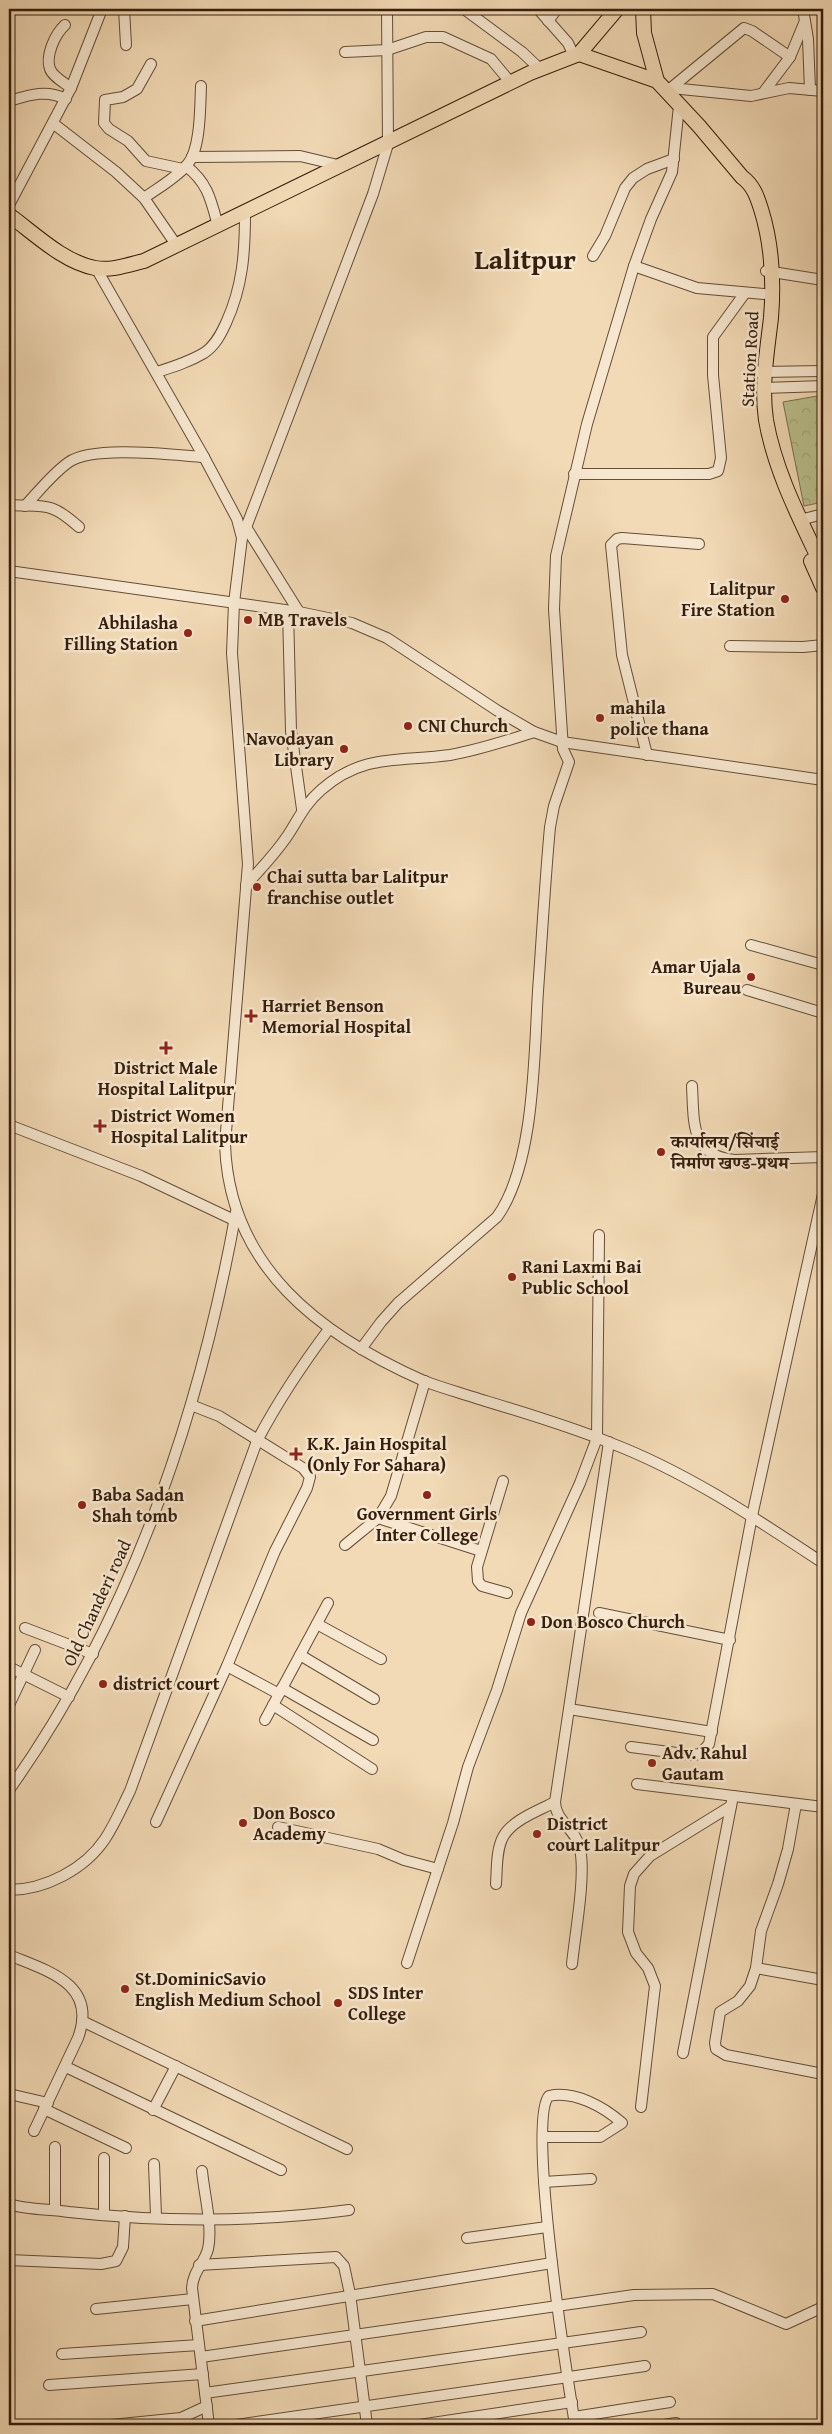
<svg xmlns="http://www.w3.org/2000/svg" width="832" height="2434" font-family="'Gentium Book Plus','Noto Serif Devanagari',serif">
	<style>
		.park { fill: url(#park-crowns); stroke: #786f4d }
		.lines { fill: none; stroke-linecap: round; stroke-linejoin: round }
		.minor-casing { stroke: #654d36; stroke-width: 12 }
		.major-casing { stroke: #361e0c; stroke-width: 16 }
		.minor { stroke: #f7e7d0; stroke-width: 10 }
		.major { stroke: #f2dab6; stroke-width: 14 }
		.poi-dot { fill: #8f2418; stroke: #f7e7d0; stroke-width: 2 }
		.labels { text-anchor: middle; stroke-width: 5; stroke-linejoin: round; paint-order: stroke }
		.street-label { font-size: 18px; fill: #361e0c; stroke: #f7e7d0 }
		.poi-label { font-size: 18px; font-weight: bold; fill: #361e0c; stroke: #f7e7d0; text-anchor: start }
		.town-label { font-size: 28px; font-weight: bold; fill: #361e0c; stroke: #f7e7d0 }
	</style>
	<defs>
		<pattern id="park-crowns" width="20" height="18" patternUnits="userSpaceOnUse" patternTransform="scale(1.25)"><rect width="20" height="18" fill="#bac08e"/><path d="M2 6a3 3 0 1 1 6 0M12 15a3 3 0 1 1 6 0" fill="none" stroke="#a0a579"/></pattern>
	</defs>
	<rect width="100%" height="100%" fill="#f2dab6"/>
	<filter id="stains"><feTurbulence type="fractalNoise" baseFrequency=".004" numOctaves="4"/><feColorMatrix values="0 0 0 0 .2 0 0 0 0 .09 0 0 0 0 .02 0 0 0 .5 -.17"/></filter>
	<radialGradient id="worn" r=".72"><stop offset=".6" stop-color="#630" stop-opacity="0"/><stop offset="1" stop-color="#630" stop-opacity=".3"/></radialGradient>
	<path class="park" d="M823,395V502L804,506L783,402Z"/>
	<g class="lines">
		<defs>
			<g id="minor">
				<path d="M124,9L126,45"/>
				<path d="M464,9L522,52L541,70"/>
				<path d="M538,9L568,43L574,56"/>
				<path d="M803,9L808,39L810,90"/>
				<path d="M9,15L11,9"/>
				<path d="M548,21L557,9"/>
				<path d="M65,25C55,34 45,56 50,69C53,77 65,83 71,88"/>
				<path d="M345,52L387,50L426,37H443L491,59L511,83"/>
				<path d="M151,64L137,89L123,97L105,100L104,123L109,129L128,141L146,161L183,169"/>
				<path d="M671,88L744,28L752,31L790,57"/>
				<path d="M665,90L671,88L751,96L789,88L823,91"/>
				<path d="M763,93L790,57L805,21"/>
				<path d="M9,101C29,95 46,89 66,99"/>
				<path d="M54,124L116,172L144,198L177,246"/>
				<path d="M192,157L300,156L342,166"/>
				<path d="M186,166C208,183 211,200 218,226"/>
				<path d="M144,198C158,188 176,178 187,165C201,149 200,107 201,86"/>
				<path d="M9,205L71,88L102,9"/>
				<path d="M593,256L605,236L625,188L633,178L647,169L674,159"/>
				<path d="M634,266L697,288L764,294"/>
				<path d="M96,268L204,457L237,519L242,538L234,603L232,653L248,864L225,1144C229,1267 320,1335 424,1381C442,1388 461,1393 479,1399C522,1412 566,1425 608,1442C685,1471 755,1518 823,1563"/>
				<path d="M766,271L823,280"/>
				<path d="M157,372C173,367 189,362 204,353C215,346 221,334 226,323C243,286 245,252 245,213"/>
				<path d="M755,372L823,371"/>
				<path d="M764,388L823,386"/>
				<path d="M574,474H709L718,471L721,458L713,375V337L745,293"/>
				<path d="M9,505C45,507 50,501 79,527"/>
				<path d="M25,506C39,491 53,473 69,462C94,445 173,455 204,457"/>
				<path d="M800,520L823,514"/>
				<path d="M246,527L299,612"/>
				<path d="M242,538L373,194L388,144L387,9"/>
				<path d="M9,571L299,612L352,623L387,638L498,711L534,732L562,742L823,780"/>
				<path d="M288,611L291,731L302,809"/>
				<path d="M730,646L803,647L823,645"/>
				<path d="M647,755L622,655L611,545L617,539L622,538L699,544"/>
				<path d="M246,885C261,869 276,853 288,835C299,818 305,804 321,790C363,753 399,762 450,755C479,750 506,741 534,732"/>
				<path d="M751,945L823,965"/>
				<path d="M747,990L823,1013"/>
				<path d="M692,1086C694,1122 690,1156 735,1160L823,1157"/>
				<path d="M9,1125L141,1176L234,1220"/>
				<path d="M361,1349L381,1322L398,1303L497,1217C535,1164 534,1055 538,991C542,936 545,881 550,827L554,806L569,762L563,749L554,609L556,556L587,424L634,266L651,219L672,172L679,106"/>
				<path d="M503,1481L477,1567L478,1581L482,1586L507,1593"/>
				<path d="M378,1518L481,1551"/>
				<path d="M345,1545L378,1518L391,1496L425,1381"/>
				<path d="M599,1613L730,1640"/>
				<path d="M317,1624L381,1659"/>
				<path d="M25,1628L93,1654"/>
				<path d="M300,1655L374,1699"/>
				<path d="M227,1666L279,1694"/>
				<path d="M9,1667L69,1697"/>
				<path d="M282,1688L373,1740"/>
				<path d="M9,1705L35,1650"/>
				<path d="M273,1705L372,1769"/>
				<path d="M569,1709L712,1732"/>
				<path d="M265,1720L328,1603"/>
				<path d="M631,1747L692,1755L700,1754L709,1744L752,1516L823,1194"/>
				<path d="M637,1784L823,1807"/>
				<path d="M9,1790C130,1620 199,1417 236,1212"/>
				<path d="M796,1804L788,1849L778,1884L761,1931L756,1968L750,1986L738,2001L720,2012L715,2043L716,2049L726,2055L823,2074"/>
				<path d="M156,1822L227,1666L275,1551L307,1488L310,1477L303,1468L219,1416L191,1405"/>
				<path d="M278,1827L378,1849L404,1860L438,1869"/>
				<path d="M496,1884C497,1870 496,1850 503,1837C512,1820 538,1811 555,1802"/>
				<path d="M9,1890C45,1890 85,1869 105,1839C115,1824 122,1807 130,1791L257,1441C278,1401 302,1365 329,1329"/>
				<path d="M9,1955C48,1971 98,1984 78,2038L34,2131"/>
				<path d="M407,1963L453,1823L468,1767L497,1690L521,1613L580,1483L597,1438L599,1235"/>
				<path d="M572,1964C575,1934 586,1876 580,1849C577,1830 555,1821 555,1802L609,1442"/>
				<path d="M756,1968L823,1980"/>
				<path d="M82,2021L347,2149"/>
				<path d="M683,2053L733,1796"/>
				<path d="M66,2067L281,2170"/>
				<path d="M9,2094L48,2103"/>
				<path d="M641,2107L655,1986L648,1968L636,1953L628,1932L630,1886L634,1874L650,1856L731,1806"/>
				<path d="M44,2109L126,2148"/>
				<path d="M153,2110L176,2066"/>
				<path d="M544,2137H600L622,2123C604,2107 574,2090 549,2096C526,2118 568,2382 575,2425"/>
				<path d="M104,2158V2215"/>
				<path d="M154,2164L156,2216"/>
				<path d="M202,2171C204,2193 213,2227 208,2249C204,2264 193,2271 192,2288L209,2425"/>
				<path d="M544,2182L591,2179"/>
				<path d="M9,2204C27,2210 50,2209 69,2212C160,2222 258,2222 349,2210"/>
				<path d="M55,2210V2147"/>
				<path d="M467,2238L547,2227"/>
				<path d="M9,2260L101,2264L116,2261L123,2247L125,2216"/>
				<path d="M199,2265L336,2257L344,2266L350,2294L367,2425"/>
				<path d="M96,2309L193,2299"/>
				<path d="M195,2321L552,2263"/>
				<path d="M62,2354L199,2345"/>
				<path d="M201,2357L634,2295L713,2294L786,2324L823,2307"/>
				<path d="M49,2385L203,2374"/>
				<path d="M205,2393L641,2332"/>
				<path d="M574,2417L670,2402"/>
				<path d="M111,2425L181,2418L207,2406"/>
				<path d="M236,2425L645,2366"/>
				<path d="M419,2425L572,2402"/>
				<path d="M664,2425L676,2423"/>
			</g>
			<g id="major">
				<path d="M643,9L644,33L657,81L699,126L742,177C753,185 757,196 761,209C772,244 774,281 771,318C767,352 761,386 766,420C775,472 801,521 823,568"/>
				<path d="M579,54L657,81"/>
				<path d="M9,215C34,233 63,262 95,268C111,271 128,265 144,261L530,73L579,54L617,9"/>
				<path d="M811,561L823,588"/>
			</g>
		</defs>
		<use href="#minor" class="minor-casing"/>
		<use href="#major" class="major-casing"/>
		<use href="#minor" class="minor"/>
		<use href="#major" class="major"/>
	</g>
	<g class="poi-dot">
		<circle cx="785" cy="599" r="5"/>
		<circle cx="248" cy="620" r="5"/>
		<circle cx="188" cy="633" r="5"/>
		<circle cx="600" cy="718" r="5"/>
		<circle cx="408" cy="726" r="5"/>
		<circle cx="344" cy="749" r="5"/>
		<circle cx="257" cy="887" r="5"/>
		<circle cx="751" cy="977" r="5"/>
		<path d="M248.5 1008.5h5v5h5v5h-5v5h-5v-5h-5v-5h5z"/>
		<path d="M163.5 1040.5h5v5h5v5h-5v5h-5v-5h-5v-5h5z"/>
		<path d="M97.5 1118.5h5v5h5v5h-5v5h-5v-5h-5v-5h5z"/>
		<circle cx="661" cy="1152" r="5"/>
		<circle cx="512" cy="1277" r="5"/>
		<path d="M293.5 1446.5h5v5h5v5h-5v5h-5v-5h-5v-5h5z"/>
		<circle cx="427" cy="1495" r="5"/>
		<circle cx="82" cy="1505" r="5"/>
		<circle cx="531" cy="1622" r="5"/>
		<circle cx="103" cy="1684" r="5"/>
		<circle cx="652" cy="1763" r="5"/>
		<circle cx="243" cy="1823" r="5"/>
		<circle cx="537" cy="1834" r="5"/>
		<circle cx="125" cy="1989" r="5"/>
		<circle cx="338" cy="2003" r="5"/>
	</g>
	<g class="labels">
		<g class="street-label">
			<text transform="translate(750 359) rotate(-87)" y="6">Station Road</text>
			<text transform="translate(97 1603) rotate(-65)" y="6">Old Chanderi road</text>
		</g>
		<g class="poi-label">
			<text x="775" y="595" text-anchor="end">Lalitpur<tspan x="775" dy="21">Fire Station</tspan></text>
			<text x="258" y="626">MB Travels</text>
			<text x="178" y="629" text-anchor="end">Abhilasha<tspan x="178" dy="21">Filling Station</tspan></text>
			<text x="610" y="714">mahila<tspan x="610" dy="21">police thana</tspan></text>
			<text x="418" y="732">CNI Church</text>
			<text x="334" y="745" text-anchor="end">Navodayan<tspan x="334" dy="21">Library</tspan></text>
			<text x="267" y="883">Chai sutta bar Lalitpur<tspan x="267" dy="21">franchise outlet</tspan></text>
			<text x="741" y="973" text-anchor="end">Amar Ujala<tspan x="741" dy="21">Bureau</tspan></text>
			<text x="262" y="1012">Harriet Benson<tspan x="262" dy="21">Memorial Hospital</tspan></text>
			<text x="166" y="1074" text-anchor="middle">District Male<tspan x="166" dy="21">Hospital Lalitpur</tspan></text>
			<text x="111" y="1122">District Women<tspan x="111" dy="21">Hospital Lalitpur</tspan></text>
			<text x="671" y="1148">कार्यालय/सिंचाई<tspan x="671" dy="21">निर्माण खण्ड-प्रथम</tspan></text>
			<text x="522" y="1273">Rani Laxmi Bai<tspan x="522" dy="21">Public School</tspan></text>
			<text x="307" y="1450">K.K. Jain Hospital<tspan x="307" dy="21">(Only For Sahara)</tspan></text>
			<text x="92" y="1501">Baba Sadan<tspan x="92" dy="21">Shah tomb</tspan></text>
			<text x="427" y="1520" text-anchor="middle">Government Girls<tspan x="427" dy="21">Inter College</tspan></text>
			<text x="541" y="1628">Don Bosco Church</text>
			<text x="113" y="1690">district court</text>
			<text x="662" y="1759">Adv. Rahul<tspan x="662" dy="21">Gautam</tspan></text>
			<text x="253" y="1819">Don Bosco<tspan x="253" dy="21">Academy</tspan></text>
			<text x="547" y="1830">District<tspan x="547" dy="21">court Lalitpur</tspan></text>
			<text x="135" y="1985">St.DominicSavio<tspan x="135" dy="21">English Medium School</tspan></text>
			<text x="348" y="1999">SDS Inter<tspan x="348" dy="21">College</tspan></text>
		</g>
		<g class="town-label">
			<text x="525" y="269">Lalitpur</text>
		</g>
	</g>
	<rect width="832" height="2434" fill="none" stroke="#f2dab6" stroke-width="30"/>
	<rect x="10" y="10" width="812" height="2414" fill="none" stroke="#361e0c" stroke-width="2.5"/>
	<rect x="15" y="15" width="802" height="2404" fill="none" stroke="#361e0c"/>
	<rect width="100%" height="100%" filter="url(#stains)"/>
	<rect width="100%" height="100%" fill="url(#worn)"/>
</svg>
